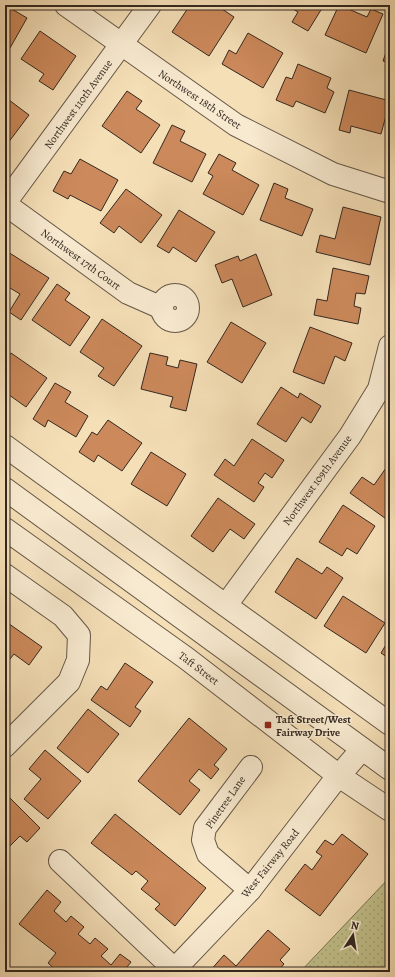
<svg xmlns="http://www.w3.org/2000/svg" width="395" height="977" font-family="Alegreya,serif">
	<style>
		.grass { fill: url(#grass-dots); stroke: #7a7455 }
		.building { fill: #cc895b; stroke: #332820 }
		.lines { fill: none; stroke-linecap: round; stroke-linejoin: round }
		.minor-casing { stroke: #645646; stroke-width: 24 }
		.minor { stroke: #f8ead0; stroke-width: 22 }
		.poi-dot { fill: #8f2418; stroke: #f8ead0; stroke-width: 1.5 }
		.labels { text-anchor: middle; stroke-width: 3; stroke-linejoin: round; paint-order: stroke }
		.street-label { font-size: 11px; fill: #332820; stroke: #f8ead0 }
		.poi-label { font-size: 11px; font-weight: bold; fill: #332820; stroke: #f8ead0; text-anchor: start }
	</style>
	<defs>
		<pattern id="grass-dots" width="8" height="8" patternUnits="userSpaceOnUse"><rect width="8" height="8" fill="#c1c08a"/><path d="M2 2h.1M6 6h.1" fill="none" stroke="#a6a577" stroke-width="1.8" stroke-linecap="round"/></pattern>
	</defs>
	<rect width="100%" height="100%" fill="#f5dfb7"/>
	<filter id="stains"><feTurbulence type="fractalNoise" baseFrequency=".005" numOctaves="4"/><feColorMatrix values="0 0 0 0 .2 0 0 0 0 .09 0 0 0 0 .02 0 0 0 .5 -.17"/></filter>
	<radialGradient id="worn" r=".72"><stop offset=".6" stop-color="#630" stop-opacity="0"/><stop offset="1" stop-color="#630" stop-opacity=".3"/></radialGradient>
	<path class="grass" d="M390,877V972H300Z"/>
	<g class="building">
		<path d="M5,5L27,18L6,55H5Z"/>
		<path d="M190,5H216L234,17L209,56L172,32Z"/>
		<path d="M286,5H324L308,31L292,22L298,12Z"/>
		<path d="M339,5L367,17L371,9L383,14L366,53L325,35Z"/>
		<path d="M40,31L76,56L53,90L39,81L44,74L21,59Z"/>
		<path d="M248,33L283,53L263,88L222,64L229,50L236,54Z"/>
		<path d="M390,41V63L383,61Z"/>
		<path d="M298,64L331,78L327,88L334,92L325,113L296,101L293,107L276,100L286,77L292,79Z"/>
		<path d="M349,90L390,101L381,134L351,126L350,133L339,130Z"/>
		<path d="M127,91L142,101L136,109L160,125L141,153L102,126Z"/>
		<path d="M5,97L29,115L5,147Z"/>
		<path d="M172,125L185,131L180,141L206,154L192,182L153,163Z"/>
		<path d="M219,154L236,163L232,170L259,185L243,215L203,194L213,176L208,173Z"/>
		<path d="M80,159L118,180L101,211L70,195L68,199L53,191L64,171L71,174Z"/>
		<path d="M274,183L288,189L285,198L313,209L302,236L260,220Z"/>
		<path d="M126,189L162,215L141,243L119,226L114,233L100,223Z"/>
		<path d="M343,207L381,217L370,265L316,252L320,235L335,239Z"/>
		<path d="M179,210L215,232L196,262L173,247L169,253L157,246Z"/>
		<path d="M8,252L49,278L21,320L9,312L20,294L5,285V256Z"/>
		<path d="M256,254L272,295L243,307L232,279L222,283L215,265L238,256L240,261Z"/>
		<path d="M333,268L369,276L365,294L356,293L354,306L361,308L358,324L314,315L317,299L327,301Z"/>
		<path d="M57,284L70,293L65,300L90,317L70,346L32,320Z"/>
		<path d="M102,319L142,346L114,386L98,376L104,368L80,352Z"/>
		<path d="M231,322L266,343L242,383L207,362Z"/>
		<path d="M310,327L352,343L345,361L335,356L324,384L293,372Z"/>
		<path d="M11,353L47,378L26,407L5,392V361Z"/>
		<path d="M150,353L168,357L166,365L178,368L180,360L197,364L186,411L170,407L173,397L141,389Z"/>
		<path d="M55,383L71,392L65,402L88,416L76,437L48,420L45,427L33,419Z"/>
		<path d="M281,387L298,398L300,393L321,406L311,423L302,417L286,442L257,424Z"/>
		<path d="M108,420L142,443L122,471L98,455L94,462L79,452L92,432L97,435Z"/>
		<path d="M252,439L284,460L272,478L265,473L258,483L264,487L254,502L214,475L225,459L234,466Z"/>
		<path d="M151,452L186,474L167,506L131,484Z"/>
		<path d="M386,468L390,471L389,521L350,493L362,477L374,485Z"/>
		<path d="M218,498L255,524L244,539L230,529L213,552L191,536Z"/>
		<path d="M343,505L375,526L357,554L347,548L342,556L319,542Z"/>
		<path d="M297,558L322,574L327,567L343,578L316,619L275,592Z"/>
		<path d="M343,596L385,623L366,653L324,626Z"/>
		<path d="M5,621L42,647L29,665L14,654L6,664L5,663Z"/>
		<path d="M390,638V659L381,653Z"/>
		<path d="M125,663L153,682L135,707L141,711L130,727L91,700L101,686L107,690Z"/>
		<path d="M88,709L119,734L88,773L57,748Z"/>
		<path d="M189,718L227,749L214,765L219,769L211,779L199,769L189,781L200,790L180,815L138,781Z"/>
		<path d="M45,750L81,781L48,819L24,799L41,779L29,769Z"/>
		<path d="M10,798L40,828L27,842L20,836L5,851V803Z"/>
		<path d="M115,814L206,888L175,926L155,909L160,904L141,889L148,881L136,871L132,875L91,843Z"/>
		<path d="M342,834L368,854L320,916L285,890L305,864L312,870L322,856L316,852L325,840L333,845Z"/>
		<path d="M47,890L61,902L54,911L66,922L71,916L84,927L78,934L90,944L95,938L108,949L101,956L111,965L120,954L131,962L123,972H92L87,968L84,972H69L65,969L62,972H58L48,963L56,953L19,924Z"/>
		<path d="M268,930L290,949L280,960L284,964L277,972H209L224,955L236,966Z"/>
	</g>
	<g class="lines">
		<defs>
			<g id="minor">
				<path d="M66,5L236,125L333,174L390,192"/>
				<path d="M5,203L150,5"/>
				<path d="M5,204L128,293L162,308"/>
				<circle cx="175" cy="308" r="13"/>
				<path d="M5,446L390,724"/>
				<path d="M5,489L390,769"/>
				<path d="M5,529L186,658L339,776L390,810"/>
				<path d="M5,575L63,616L79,635L78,660L69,682L5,746"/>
				<path d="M226,605L350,436L379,389L390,346"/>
				<path d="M60,861L174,969"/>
				<path d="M250,890L208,854L203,840L205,828L251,767"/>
				<path d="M172,972L250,890L331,785L362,749"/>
			</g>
		</defs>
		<use href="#minor" class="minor-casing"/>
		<use href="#minor" class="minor"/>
	</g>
	<rect class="poi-dot" x="264" y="721" width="8" height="8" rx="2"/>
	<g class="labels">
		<g class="street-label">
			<text transform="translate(200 99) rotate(34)" y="4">Northwest 18th Street</text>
			<text transform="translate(78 104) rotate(-54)" y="4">Northwest 110th Avenue</text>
			<text transform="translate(81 259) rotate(36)" y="4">Northwest 17th Court</text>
			<text transform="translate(317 480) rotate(-54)" y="4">Northwest 109th Avenue</text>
			<text transform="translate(199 668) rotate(37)" y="4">Taft Street</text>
			<text transform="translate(225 802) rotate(-55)" y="4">Pinetree Lane</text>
			<text transform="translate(270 863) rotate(-51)" y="4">West Fairway Road</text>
		</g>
		<g class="poi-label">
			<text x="276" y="723">Taft Street/West<tspan x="276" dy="13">Fairway Drive</tspan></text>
		</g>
	</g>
	<rect width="395" height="977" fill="none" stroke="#f5dfb7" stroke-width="20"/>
	<rect x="6" y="6" width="383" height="965" fill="none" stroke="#332820" stroke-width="2"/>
	<rect x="10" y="10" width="375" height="957" fill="none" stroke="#332820"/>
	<g transform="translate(353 935) rotate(12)" stroke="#f8ead0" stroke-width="3" paint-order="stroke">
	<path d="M0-3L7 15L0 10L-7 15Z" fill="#332820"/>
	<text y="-6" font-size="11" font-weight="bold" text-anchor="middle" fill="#332820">N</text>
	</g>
	<rect width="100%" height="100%" filter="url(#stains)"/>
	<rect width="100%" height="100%" fill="url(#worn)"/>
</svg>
